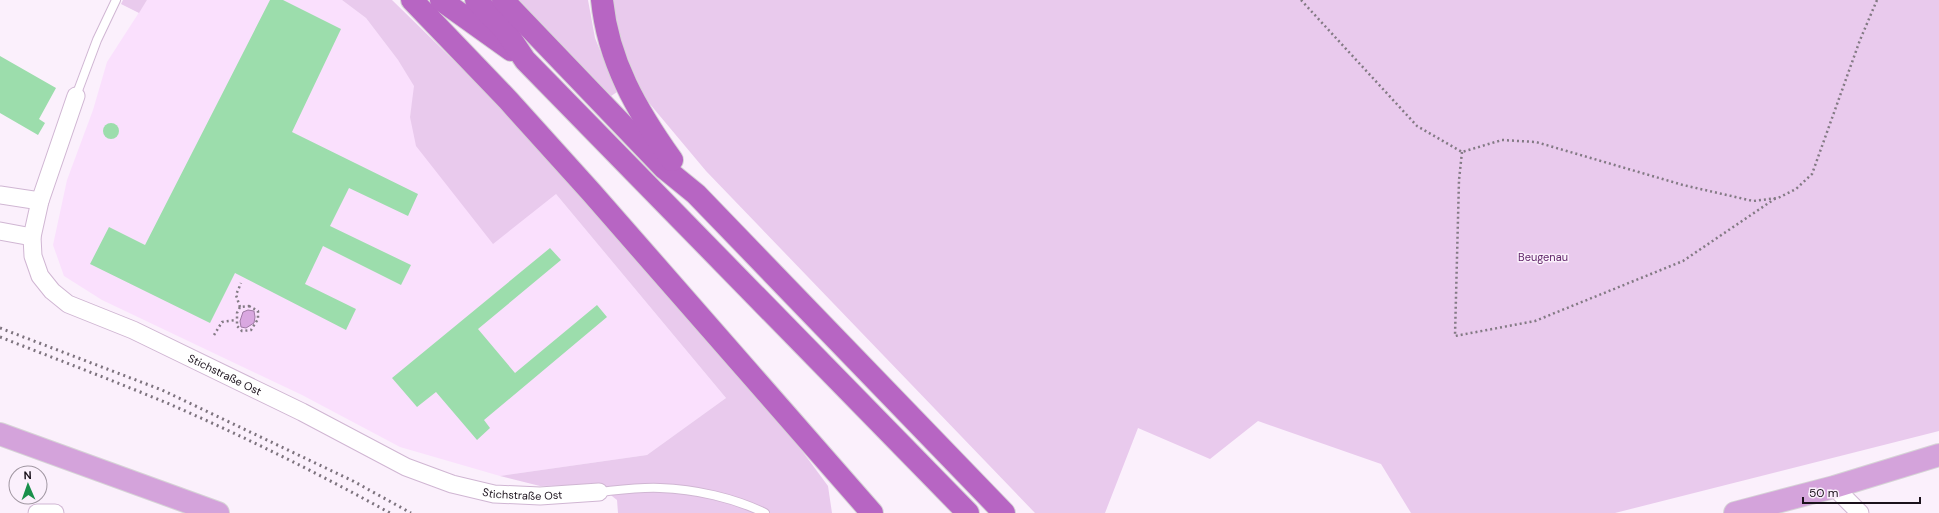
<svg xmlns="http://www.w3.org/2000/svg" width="1939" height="513" font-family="'DM Sans',sans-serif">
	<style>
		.built { fill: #fae0fd }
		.green { fill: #e9caed }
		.water { fill: #d9a7e0; stroke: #a07aa5 }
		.building { fill: #9cddac }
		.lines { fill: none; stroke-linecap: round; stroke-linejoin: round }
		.service-casing { stroke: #d0b6d3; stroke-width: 10 }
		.minor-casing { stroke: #d0b6d3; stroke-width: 19 }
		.primary-casing { stroke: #d6d4d6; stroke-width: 24 }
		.motorway-casing { stroke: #d6d4d6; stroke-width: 24 }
		.path { stroke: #837a84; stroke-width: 2.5; stroke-dasharray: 2 3; stroke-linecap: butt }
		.service { stroke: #fff; stroke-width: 8 }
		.minor { stroke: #fff; stroke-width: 17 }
		.primary { stroke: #d4a3db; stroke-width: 22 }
		.motorway { stroke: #b765c3; stroke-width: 22 }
		.rail { stroke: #7d737e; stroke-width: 3; stroke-dasharray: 2 4; stroke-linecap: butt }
		.labels { text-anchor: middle; stroke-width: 3; stroke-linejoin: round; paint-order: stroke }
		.park-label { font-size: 11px; fill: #61266a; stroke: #fbf0fc }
		.street-label { font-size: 11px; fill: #1a111b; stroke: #fbf0fc }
	</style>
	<rect width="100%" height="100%" fill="#fbf0fc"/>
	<path class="built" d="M147,0H342L366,18L398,60L415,86L410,117L556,194L726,398L647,455L500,476L400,447L302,395L102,300L64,276L53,245L67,180L93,110L107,62Z"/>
	<g class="green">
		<path d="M123,0H147L139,13L121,4Z"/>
		<path d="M342,0H392L479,85L571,184L794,440L828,486L832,513H618L617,500L598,485L540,486L500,476L647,455L726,398L556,194L493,244L416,146L410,117L414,86L398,60L366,18Z"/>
		<path d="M519,0H588L595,38L617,92L611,96Z"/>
		<path d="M612,0H1939V431L1615,513H1411L1381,464L1258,421L1210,459L1138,428L1105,513H1035L706,171L644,97L617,33Z"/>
	</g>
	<path class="water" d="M248,310L254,311L255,317L254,323L246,328L241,327L240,321L243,312Z"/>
	<g class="building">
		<path d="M270,0H283L341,29L292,132L418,194L408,216L349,188L330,226L411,265L401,285L323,246L305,284L356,309L346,330L235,273L210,323L90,264L109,227L145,245Z"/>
		<path d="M0,56L56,88L39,119L45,123L38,135L0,113Z"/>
		<circle cx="111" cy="131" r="8"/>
		<path d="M550,248L561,260L478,329L515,373L597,305L607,317L484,420L490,428L477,440L436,392L417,407L392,378Z"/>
	</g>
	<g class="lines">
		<defs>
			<g id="service">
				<path d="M76,96L97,40L116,0"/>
				<path d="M599,492C619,490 640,487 660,488C695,489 734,498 765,513"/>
			</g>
			<g id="minor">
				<path id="s1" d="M76,96L40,201L32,237L33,256L40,276L52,291L68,304L133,330L302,412L406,467L452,484L494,494L540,496L599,492"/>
				<path d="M0,195L40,201"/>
				<path d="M0,231L32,237"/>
				<path d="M1834,487L1860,513"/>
				<path d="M37,513H55"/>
			</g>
			<g id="primary">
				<path d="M0,434L218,513"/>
				<path d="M1735,513L1834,487L1939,455"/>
			</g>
			<g id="motorway">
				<path d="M412,0L508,100L591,192L872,513"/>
				<path d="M441,0L511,50"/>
				<path d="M476,0L505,30L525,60L968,513"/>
				<path d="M503,0L664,168L696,194L1004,513"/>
				<path d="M602,0C608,61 637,111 672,160"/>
			</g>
		</defs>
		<use href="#service" class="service-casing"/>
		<use href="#minor" class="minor-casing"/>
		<use href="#primary" class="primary-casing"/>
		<use href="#motorway" class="motorway-casing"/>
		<g class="path">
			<path d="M1301,0L1417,126L1462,152L1502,140L1536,142L1683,185L1753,201L1778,198L1796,189L1812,174L1860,40L1877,0"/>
			<path d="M1462,152L1459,180L1455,336L1535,321L1683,261L1776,198"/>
			<path d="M249,306L258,311V319L251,330L242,331L237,326V313L240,307Z"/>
			<path d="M240,307L236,295L241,283"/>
			<path d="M214,335L222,322L236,320"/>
		</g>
		<use href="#service" class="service"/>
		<use href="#minor" class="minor"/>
		<use href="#primary" class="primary"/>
		<use href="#motorway" class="motorway"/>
		<g class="rail">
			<path d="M0,328L162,390L353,481L411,513"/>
			<path d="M0,337C56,359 112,380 167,403C243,436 318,473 390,513"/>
		</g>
	</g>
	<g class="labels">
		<g class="park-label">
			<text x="1543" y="261">Beugenau</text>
		</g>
		<g class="street-label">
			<text dy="4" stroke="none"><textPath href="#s1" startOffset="400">Stichstraße Ost</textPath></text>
			<text dy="4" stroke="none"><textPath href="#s1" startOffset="724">Stichstraße Ost</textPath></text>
		</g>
	</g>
	<g transform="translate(28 485) rotate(358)"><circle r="19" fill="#fbf0fc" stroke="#a197a2"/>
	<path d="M0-3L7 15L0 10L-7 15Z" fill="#19904b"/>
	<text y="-6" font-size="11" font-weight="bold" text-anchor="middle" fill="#1a111b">N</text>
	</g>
	<path d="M1803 497v6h117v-6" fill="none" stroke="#1a111b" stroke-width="2"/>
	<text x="1809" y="497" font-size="12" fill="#1a111b" stroke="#fbf0fc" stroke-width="3" paint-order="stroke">50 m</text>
</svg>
